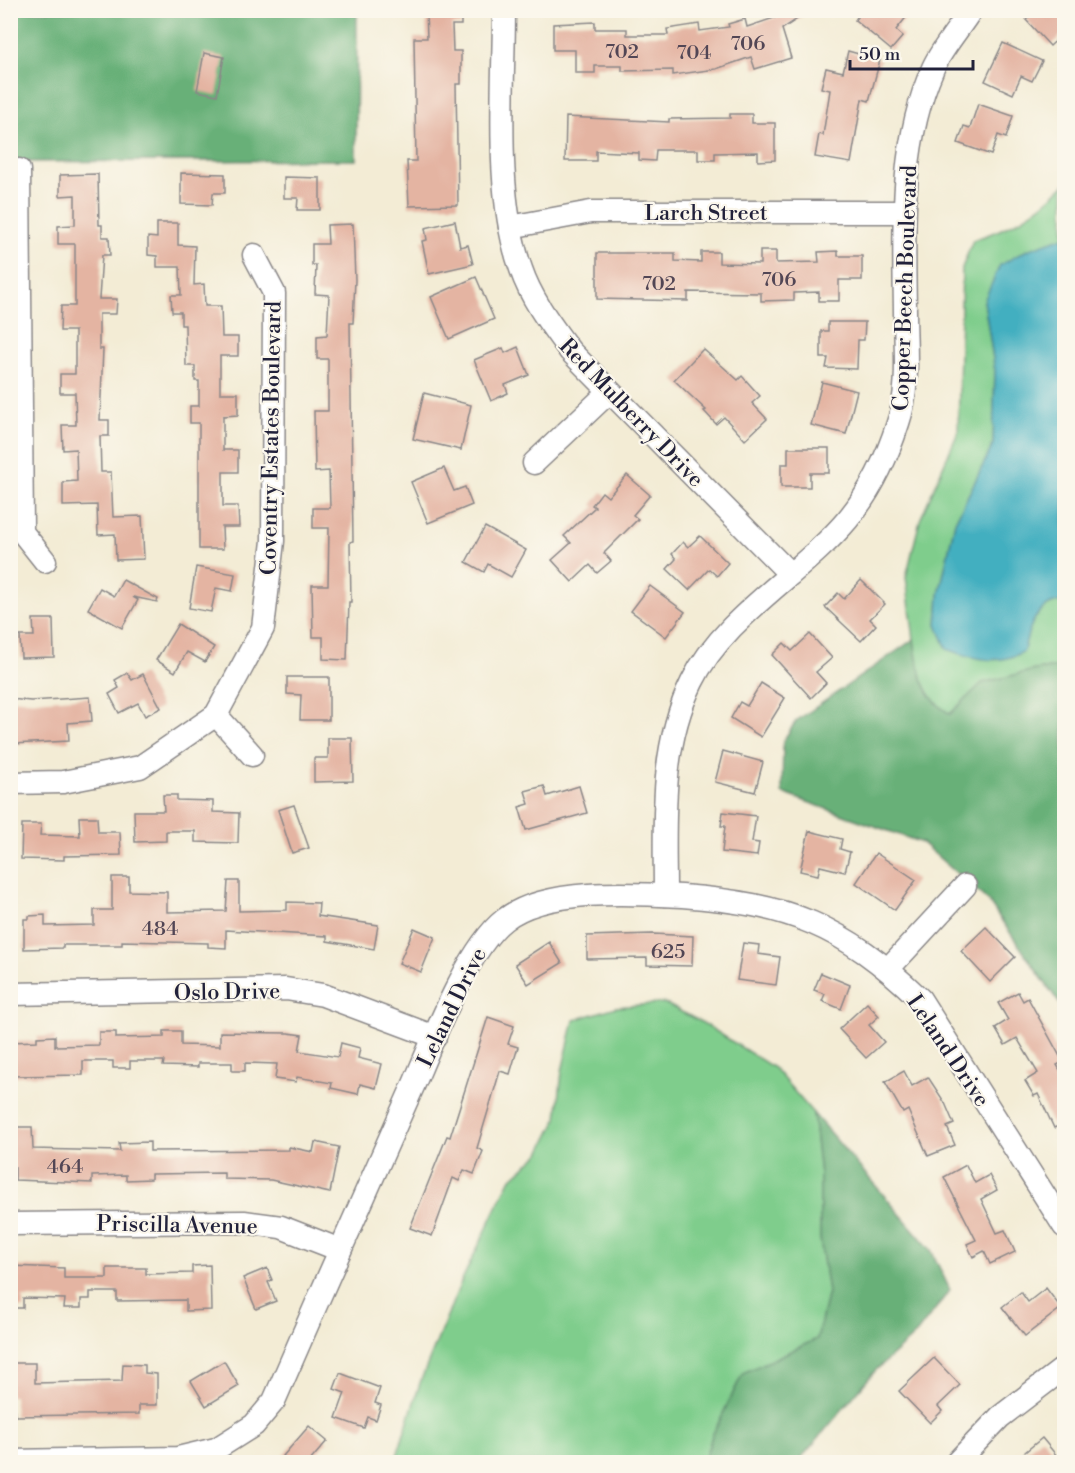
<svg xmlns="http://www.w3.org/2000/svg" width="1075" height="1473" font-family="'Libre Bodoni',serif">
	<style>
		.green { fill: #7fcd8c; stroke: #507864; stroke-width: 1.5 }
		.forest { fill: #67b078; stroke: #44695a; stroke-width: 1.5 }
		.water { fill: #42afc0; stroke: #32687e; stroke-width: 1.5 }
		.building { fill: #e4b4a2 }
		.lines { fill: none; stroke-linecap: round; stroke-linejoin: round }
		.minor-casing { stroke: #8a8788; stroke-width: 25 }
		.minor { stroke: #fff; stroke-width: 22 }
		.labels { text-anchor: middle; stroke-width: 4.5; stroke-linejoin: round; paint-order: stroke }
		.number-label { font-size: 20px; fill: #524655 }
		.street-label { font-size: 22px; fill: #22223b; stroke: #fbf7ec }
	</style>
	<rect width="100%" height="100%" fill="#fbf7ec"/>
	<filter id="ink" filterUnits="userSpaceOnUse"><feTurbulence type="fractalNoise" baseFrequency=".0167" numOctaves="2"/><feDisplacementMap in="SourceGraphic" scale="12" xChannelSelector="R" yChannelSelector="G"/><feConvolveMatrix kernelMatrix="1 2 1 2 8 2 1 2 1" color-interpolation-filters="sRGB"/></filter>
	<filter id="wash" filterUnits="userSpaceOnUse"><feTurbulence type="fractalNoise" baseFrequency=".008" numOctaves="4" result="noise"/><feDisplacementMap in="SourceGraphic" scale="24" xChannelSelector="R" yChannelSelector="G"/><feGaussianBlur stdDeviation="1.35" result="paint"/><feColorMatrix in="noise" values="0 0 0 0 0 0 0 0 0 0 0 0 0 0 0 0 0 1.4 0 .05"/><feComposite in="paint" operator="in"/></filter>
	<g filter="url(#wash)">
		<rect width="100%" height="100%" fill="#f3ecd5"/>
		<g class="green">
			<path d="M1064,185V237L984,301L995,371L993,445L955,522L939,595L937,625L1027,636C1032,618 1044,602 1064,601V673L1058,667L1035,670L983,683L950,714L935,705L918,671L906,577L920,520L958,432L962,268L973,240C1012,227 1035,214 1064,185Z"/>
			<path d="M664,1003L703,1023L774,1068L813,1113L820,1174V1238L828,1292L817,1339L743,1373L712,1436L704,1462H395L421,1380L461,1282L510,1180L540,1153L557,1119L562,1071L574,1020L616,1007Z"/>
		</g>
		<g class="forest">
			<path d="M10,11H357L356,160L11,162Z"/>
			<path d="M914,639C918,669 922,697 950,714L982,683L1035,670L1058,667L1064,673V1010L988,901L975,889L978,885L964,874L961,877L922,843L782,793L783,741L796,721Z"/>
			<path d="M813,1113L931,1250L950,1290L917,1333L875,1371L798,1462H704L712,1436L743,1373L817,1339L828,1292L820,1238V1174Z"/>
		</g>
		<path class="water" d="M1064,237V601C1037,603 1028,627 1024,651C1000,666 973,659 947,649L937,625L939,595L955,522L993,445L995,371L984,301L1000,265L1027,250Z"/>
		<g id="blocks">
			<g class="building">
				<path d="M426,10H461V25H452L453,51H461V84H456L458,205L409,206L407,161H416L414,38H427Z"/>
				<path d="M798,10L808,12L782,29L791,58L755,69L751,57L716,69L673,75V70L622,71V66H595V73H575V50H553V24L595,22V29H627V35H668L667,29L699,24L700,31L729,27L728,24L745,19L747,27Z"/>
				<path d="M862,10H912L896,30L903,36L891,50L855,20Z"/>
				<path d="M1036,10H1065V32L1050,46L1026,20Z"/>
				<path d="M1003,43L1042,61L1032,81L1021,76L1013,94L985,81Z"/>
				<path d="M848,51L880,60L869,101L862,99L851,163L815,157L819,134L823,135L830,90L821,88L826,68L843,72Z"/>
				<path d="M204,53L224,57L217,95L197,91Z"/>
				<path d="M978,104L1013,116L1006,138L998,135L991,155L958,143L964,126L970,128Z"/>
				<path d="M730,114H752V123H775V160L758,161V152L715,153V160H698V150H656L655,161L639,160V153L596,151V161H565L566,117L669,122V119L730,118Z"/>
				<path d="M181,173L225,174V193H213L212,205L181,204Z"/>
				<path d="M98,174L99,225H102V237H109L110,255H102L99,299H117L116,314H99V349H103L100,420H109V436H100L101,472H111L113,517L142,516L144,559L116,560L115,534L98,535L97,505L63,506V482L77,481L76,449L63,450L62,425H76L75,393H60V374H75V331H60L61,306H75V244H58V226L75,225V195L60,196V175Z"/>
				<path d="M284,177L320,178V210H297L298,198H284Z"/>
				<path d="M455,221L460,247L468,245L473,264L429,274L422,241L427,240L425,228Z"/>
				<path d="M157,223H178V245L195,246L194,285L204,284L205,306H221L222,337H238V356H220V393H238V415L223,416V450H238V472H223V506H238L239,527H222L223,549H199V423H190V406H199V381H195V366H186L185,325H181V312H172L171,295H181L180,267H157V256L148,255V237L157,238Z"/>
				<path d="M353,224L355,280L353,323H350L353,541L350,542L351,602H349L347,660L323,659V637H313L312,585H328L329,528H313V508H330L329,471L315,472L314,411H328V359H317V336L327,335L329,295L315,294L316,265H312V244H328L327,225Z"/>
				<path d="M760,251H776V263L819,262L818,252L838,251V256H862V280H839V301H819V292L794,293V300L761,301V293L688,292V301L597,299V253H675V261L701,262V252H719V263L760,264Z"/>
				<path d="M476,277L494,319L449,339L431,297Z"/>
				<path d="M828,322H865L864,340H858L857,369L826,368L828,358H821V331H828Z"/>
				<path d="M518,347L529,375L505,385L508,393L491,401L474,360L503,348L505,353Z"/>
				<path d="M703,349L738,380L742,376L760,396L752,403L767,419L745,440L724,417L716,424L704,411L706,410L674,380Z"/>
				<path d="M822,382L857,391L846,434L811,425Z"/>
				<path d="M424,393L471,405L461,450L413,439Z"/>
				<path d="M788,448H829V473H810V487H781V464H788Z"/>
				<path d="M444,468L454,491L465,487L472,505L428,523L411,482Z"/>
				<path d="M627,475L650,495L633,515L638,519L604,553L611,561L597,573L590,565L572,582L552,560L571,543L564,536L595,507L592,505L602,492L608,497Z"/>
				<path d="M485,527L526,550L511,577L488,564L484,572L466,562Z"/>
				<path d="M700,536L728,563L717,576L709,569L689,590L667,569L676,559L672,554L683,542L688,547Z"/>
				<path d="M196,567L235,574L232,591L216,588L211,612L189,608Z"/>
				<path d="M123,580L158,599L157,602L133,597L138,600L122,628L88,609L100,588L114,596Z"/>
				<path d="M861,580L885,604L870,619L876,625L861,641L825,607L838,593L844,599Z"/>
				<path d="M650,586L685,612L666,637L631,611Z"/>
				<path d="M33,619H53L54,657L21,658L20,636H34Z"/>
				<path d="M178,624L214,647L205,662L187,652L175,672L156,660Z"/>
				<path d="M810,634L832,658L816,672L826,683L811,698L772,655L784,643L792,651Z"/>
				<path d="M127,673L132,680L143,674L161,708L145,716L138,703L119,713L109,694L119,688L115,680Z"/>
				<path d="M287,677H329V720H300L301,695L287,694Z"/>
				<path d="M761,683L785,698L761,737L731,718L740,702L747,706Z"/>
				<path d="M90,697L92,721L68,723L69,741L13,744L10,699L31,701Z"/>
				<path d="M328,738H352L353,781L314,782V758H328Z"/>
				<path d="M723,751L763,762L755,792L715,782Z"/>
				<path d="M544,786L547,796L579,786L587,813L526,830L519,807L529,804L525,791Z"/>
				<path d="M163,795H177V800L213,801V812L239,813L238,843L195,842V831H166V841L135,842L134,811H164Z"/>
				<path d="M294,805L309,848L292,853L278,810Z"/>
				<path d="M723,812L756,816L752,842L759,843L757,856L722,852L725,826H721Z"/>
				<path d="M79,817H97L98,832H120L121,855L64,856V860L21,859L22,824H41L40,835L80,836Z"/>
				<path d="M809,831L842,839L840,849L850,852L845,872L820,866L818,875L800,871Z"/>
				<path d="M876,853L916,880L895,910L856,883Z"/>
				<path d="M112,877H129V891L167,892V912L226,911L228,881H239V911L287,910V902L319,903L318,916L378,925L374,949L327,941V936L226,930V948L208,947V943L122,941V945H63V948L24,949V919H29V916L45,915V926L94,925V910H112Z"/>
				<path d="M986,927L1015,957L990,982L961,951Z"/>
				<path d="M414,928L435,937L421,972L399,963Z"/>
				<path d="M653,934L693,936L692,966L647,965V958L587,959V936Z"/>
				<path d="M549,942L562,963L528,984L515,964Z"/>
				<path d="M743,943L759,945L758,954L780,957L776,985L737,980Z"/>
				<path d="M821,973L850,985L841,1009L822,1001L825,994L814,990Z"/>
				<path d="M1018,992L1023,1001L1028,998L1063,1062L1057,1065L1065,1078V1123L1054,1128L1038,1094L1034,1096L1025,1081L1038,1073L1017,1038L1005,1045L995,1028L1008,1020L998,1003Z"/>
				<path d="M867,1003L879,1016L869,1025L884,1042L866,1058L839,1029Z"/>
				<path d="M488,1017L514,1026L508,1044L518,1047L510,1074L500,1071L477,1148L483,1151L474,1174L464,1170L459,1181L453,1178L432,1236L410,1228L447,1136L450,1137Z"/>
				<path d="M164,1031H181V1045L220,1046V1032L288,1033L302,1035L299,1051L338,1057L341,1043L360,1048L358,1058L382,1064L376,1088L360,1084L358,1094L331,1088L332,1083L297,1077L296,1082L275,1079L277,1064L245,1063V1071H232V1063H198V1067L163,1066L164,1061H130V1068H113V1061H83V1075L10,1076V1042L37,1041V1037L55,1036V1046L99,1045V1032H116V1038L164,1037Z"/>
				<path d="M904,1071L912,1086L928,1077L945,1103L954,1124L947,1127L955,1145L928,1156L908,1110L903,1113L885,1082Z"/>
				<path d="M10,1127H32L33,1149L120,1151L119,1143L150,1142V1151L289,1150V1147L313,1152L315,1142L339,1147L330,1193L271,1180L224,1179V1173L151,1174V1179L126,1180V1175L92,1176V1183L15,1180V1167L10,1168Z"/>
				<path d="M966,1165L975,1183L989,1175L997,1190L981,1199L997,1233L1005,1230L1015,1252L990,1264L984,1251L973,1257L967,1244L976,1240L944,1177Z"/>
				<path d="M210,1265L211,1310L186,1311V1300L117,1301V1292H90V1299H81V1308H64L65,1299L23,1298V1308H10V1266L64,1268V1278H107V1268H146V1274L192,1273V1266Z"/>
				<path d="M267,1268L272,1280L268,1282L276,1301L256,1309L243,1278Z"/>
				<path d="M1046,1288L1061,1308L1025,1336L1002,1307L1021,1292L1028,1302Z"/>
				<path d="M934,1358L960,1385L938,1406L942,1411L930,1423L899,1391Z"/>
				<path d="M224,1361L239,1386L206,1406L191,1381Z"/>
				<path d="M10,1363H35V1383L122,1381L123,1364L145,1365V1373L157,1374V1405H139V1414L15,1416L14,1396H10Z"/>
				<path d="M340,1373L380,1388L375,1403L381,1405L376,1420L368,1417L364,1428L336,1418L345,1393L334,1389Z"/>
				<path d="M309,1426L327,1441L309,1462H291L283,1456Z"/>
				<path d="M1042,1438L1057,1456L1049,1462H1013Z"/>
			</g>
		</g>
	</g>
	<g filter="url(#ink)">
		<use href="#blocks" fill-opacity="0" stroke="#8a8788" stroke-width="1.5"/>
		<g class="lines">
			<defs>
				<g id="minor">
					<path d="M504,10C504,90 494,194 521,269C531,299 551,325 570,351L790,574"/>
					<path d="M19,170L22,532L45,561"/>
					<path d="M510,227L591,212H903"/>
					<path d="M534,463L609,392"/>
					<path d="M216,715L252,755"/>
					<path d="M10,783L63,782L140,767L216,715L263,628L273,541L274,293L254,255"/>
					<path d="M665,895C665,823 659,749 692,682C724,616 802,574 848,519C871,491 887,458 898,423C910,389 905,347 905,311C904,229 899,145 933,68C942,48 959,29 971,10"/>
					<path d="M888,969L965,886"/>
					<path d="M10,994L286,989L323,995L435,1037"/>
					<path d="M10,1224L244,1222L281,1227L340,1250"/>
					<path d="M10,1461L178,1458L216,1449L254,1425L274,1401C320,1295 367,1189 414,1084C433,1040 468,948 504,920C544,888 631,893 682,896C788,904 843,925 920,999L1064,1226"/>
					<path d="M957,1462L1000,1417L1064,1368"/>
				</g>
			</defs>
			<use href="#minor" class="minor-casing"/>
			<use href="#minor" class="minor"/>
		</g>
	</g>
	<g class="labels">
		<g class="number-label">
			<text x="748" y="50">706</text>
			<text x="622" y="58">702</text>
			<text x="694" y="59">704</text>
			<text x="779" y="286">706</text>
			<text x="659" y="290">702</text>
			<text x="160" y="935">484</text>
			<text x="668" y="958">625</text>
			<text x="65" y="1173">464</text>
		</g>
		<g class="street-label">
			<text x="706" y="220">Larch Street</text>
			<text transform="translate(904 288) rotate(-88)" y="8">Copper Beech Boulevard</text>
			<text transform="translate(632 412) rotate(46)" y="8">Red Mulberry Drive</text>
			<text transform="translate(270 438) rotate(-89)" y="8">Coventry Estates Boulevard</text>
			<text transform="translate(227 991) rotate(-1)" y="8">Oslo Drive</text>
			<text transform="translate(451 1007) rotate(-64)" y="8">Leland Drive</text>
			<text transform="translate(949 1050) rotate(56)" y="8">Leland Drive</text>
			<text transform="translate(177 1224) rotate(1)" y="8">Priscilla Avenue</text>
		</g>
	</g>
	<rect width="1075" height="1473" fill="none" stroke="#fbf7ec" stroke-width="36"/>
	<path d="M850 60v9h123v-9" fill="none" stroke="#22223b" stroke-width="3"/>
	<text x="859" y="60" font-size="18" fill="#22223b" stroke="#fbf7ec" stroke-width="4.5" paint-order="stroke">50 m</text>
</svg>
